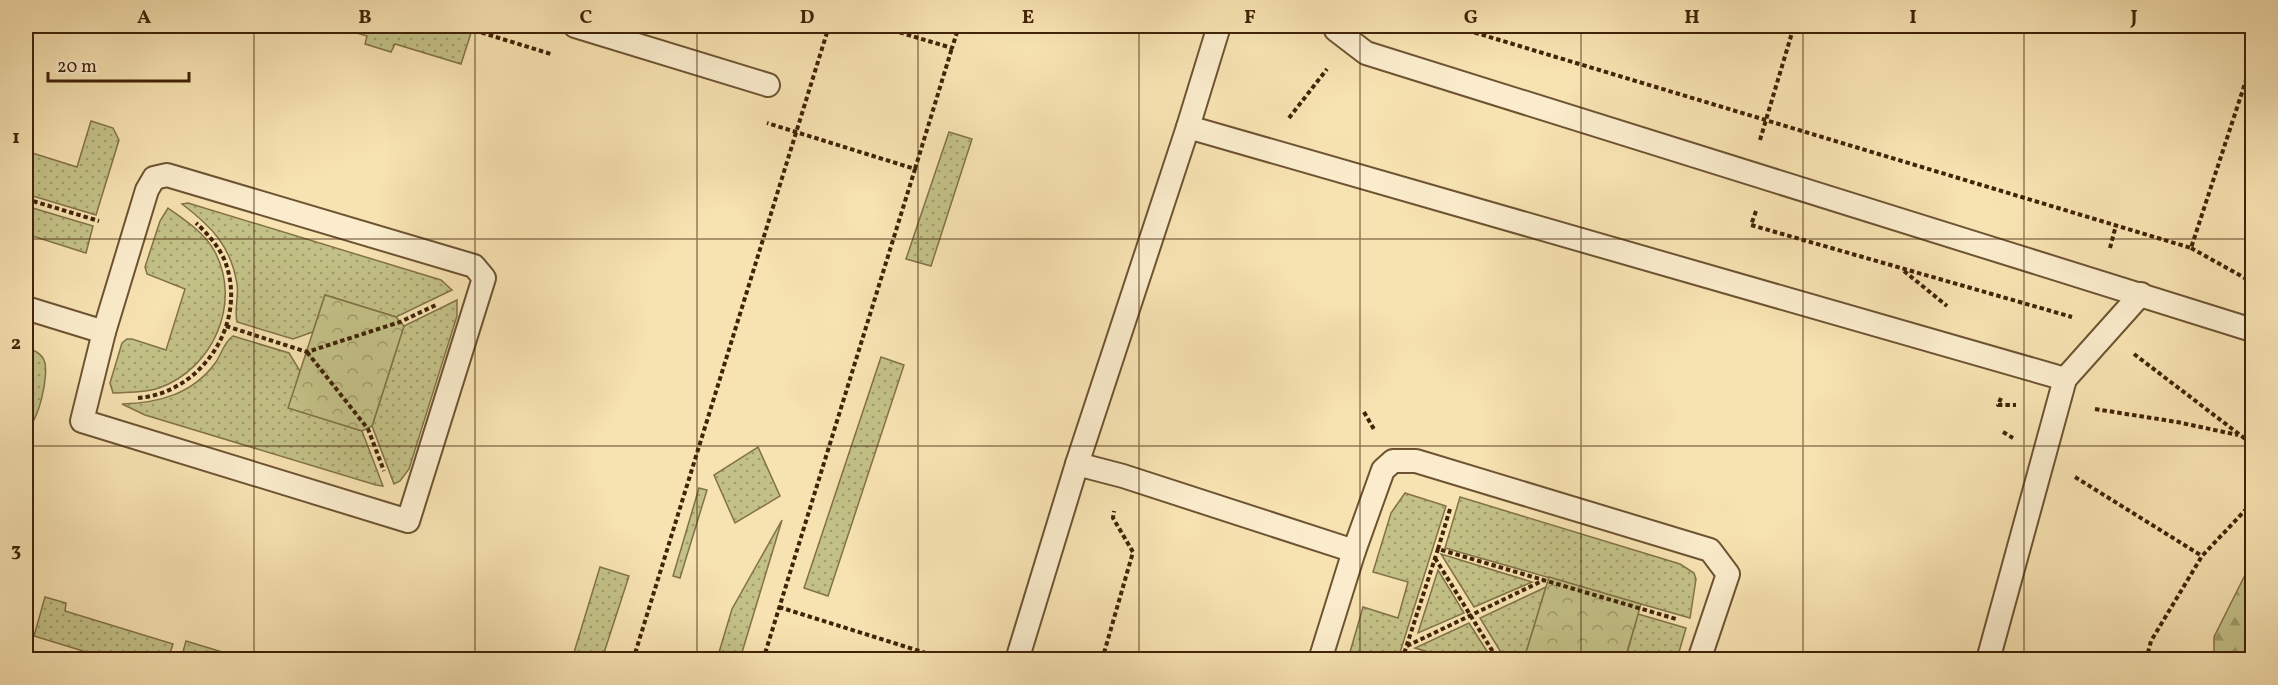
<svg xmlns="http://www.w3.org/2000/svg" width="2278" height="685" font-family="Vollkorn,serif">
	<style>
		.grass { fill: url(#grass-dots); stroke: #827247; stroke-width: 1.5 }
		.forest { fill: url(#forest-firs); stroke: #827247; stroke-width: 1.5 }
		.park { fill: url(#park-crowns); stroke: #827247; stroke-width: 1.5 }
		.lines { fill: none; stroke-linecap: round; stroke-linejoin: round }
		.lane-casing { stroke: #6e5332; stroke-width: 26 }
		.path { stroke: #402307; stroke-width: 4; stroke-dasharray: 4.5 3; stroke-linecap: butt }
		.lane { stroke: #faeccc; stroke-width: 22 }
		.grid { fill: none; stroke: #402307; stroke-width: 1.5; stroke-opacity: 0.55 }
		.neatline { fill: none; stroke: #402307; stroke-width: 2 }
		.grid-label { font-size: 20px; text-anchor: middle; font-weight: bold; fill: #402307 }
	</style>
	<defs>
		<pattern id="grass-dots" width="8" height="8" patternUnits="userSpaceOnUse" patternTransform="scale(1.5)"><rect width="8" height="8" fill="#c3c187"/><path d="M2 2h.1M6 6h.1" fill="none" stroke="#a09c6c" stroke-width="1.8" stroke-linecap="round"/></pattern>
		<pattern id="forest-firs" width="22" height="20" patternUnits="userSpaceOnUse" patternTransform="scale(1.5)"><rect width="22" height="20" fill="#c3c187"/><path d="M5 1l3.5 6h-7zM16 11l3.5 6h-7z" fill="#a09c6c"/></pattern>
		<pattern id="park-crowns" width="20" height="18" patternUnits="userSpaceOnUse" patternTransform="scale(1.5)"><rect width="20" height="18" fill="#c3c187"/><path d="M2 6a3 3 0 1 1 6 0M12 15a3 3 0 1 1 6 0" fill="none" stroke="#a09c6c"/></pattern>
	</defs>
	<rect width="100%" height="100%" fill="#f7e2b1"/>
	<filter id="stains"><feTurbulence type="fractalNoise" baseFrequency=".00333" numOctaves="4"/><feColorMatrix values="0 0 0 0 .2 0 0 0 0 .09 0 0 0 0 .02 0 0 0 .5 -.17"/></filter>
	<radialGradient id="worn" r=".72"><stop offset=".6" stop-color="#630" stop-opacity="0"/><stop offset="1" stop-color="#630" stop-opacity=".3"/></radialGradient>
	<g class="grass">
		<path d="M333,26H458L472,30L461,64L395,44L391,52L365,44L367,36Z"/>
		<path d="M91,121L113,128L119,140L96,215L26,194V151L77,167Z"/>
		<path d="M949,132L972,139L931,266L906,259Z"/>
		<path d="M188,203L441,280L452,290L396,317L325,295L313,332L293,339L237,322C234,310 239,297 237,284C231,246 211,226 182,204Z"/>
		<path d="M26,206L93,226L86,253L26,234Z"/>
		<path d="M168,208C185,220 205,233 215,252C242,303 213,369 159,388C145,393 128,392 113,393L110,383L122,343L127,339H132L166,350L185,289L147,274L145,267L160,221Z"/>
		<path d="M457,300V316L409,469L400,481L394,484L372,426L404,326Z"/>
		<path d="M233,336L289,353L300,371L289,408L362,431L383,486L376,485L145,415L122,404C159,403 193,394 216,362C222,353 224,342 233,336Z"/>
		<path d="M26,347C33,350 41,353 44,360C50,373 38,425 26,429Z"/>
		<path d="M881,357L904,365L828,596L804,588Z"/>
		<path d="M758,447L780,496L735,523L714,475Z"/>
		<path d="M699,488L707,490L680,578L673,576Z"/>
		<path d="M1405,493L1446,506L1398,659H1348L1363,607L1398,618L1408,582L1373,572L1391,513Z"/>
		<path d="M1460,497L1680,564L1694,573L1696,579L1690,618L1445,548Z"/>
		<path d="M782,520L740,659H717L732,609Z"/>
		<path d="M1441,554L1532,582L1474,607Z"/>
		<path d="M600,567L629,576L602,659H572Z"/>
		<path d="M1438,570L1464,613L1418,633Z"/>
		<path d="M1546,587L1524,659H1505L1480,618Z"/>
		<path d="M45,597L66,603L65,611L173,644L168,659H109L34,636Z"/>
		<path d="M1638,614L1686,628L1677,659L1625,660Z"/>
		<path d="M1469,623L1492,659H1452L1415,648Z"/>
		<path d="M186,641L229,654L228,659H181Z"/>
	</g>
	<path class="forest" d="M2252,561V659H2214V637Z"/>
	<g class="park">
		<path d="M325,295L396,317L404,326L372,426L362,431L288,408Z"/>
		<path d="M1549,577L1641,604L1625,659H1524Z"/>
	</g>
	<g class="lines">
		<defs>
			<g id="lane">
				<path d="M575,26L768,85"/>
				<path d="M1336,26V30L1366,53L2252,330"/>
				<path d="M1188,127L2065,379"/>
				<path d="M167,175L474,266L484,278L408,521L82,421L104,332L147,190L154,178Z"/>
				<path d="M26,308L104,332"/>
				<path d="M1077,464L1123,476L1354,551"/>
				<path d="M1017,660L1077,464L1188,127L1219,26"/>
				<path d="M1320,660L1354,551L1383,470L1393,461H1416L1710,550L1728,574L1699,660"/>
				<path d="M1988,660L2065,379L2141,294"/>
			</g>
		</defs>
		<use href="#lane" class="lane-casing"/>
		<g class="path">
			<path d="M460,26L551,54"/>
			<path d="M878,26L952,48L959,26"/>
			<path d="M1453,26L2191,248L2252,62"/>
			<path d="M1289,118L1327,69"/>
			<path d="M1760,140L1794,26"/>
			<path d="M915,169L952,48"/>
			<path d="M26,199L99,221"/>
			<path d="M1756,211L1751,225L2072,317"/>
			<path d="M2110,248L2116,225"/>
			<path d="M2191,248L2252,282"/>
			<path d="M1904,271L1947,306"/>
			<path d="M226,326L307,352L400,322L438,304"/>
			<path d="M307,352L368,429L384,471"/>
			<path d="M2134,354L2252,444"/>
			<path d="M138,398C201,393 247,325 226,264C221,249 208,234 196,223"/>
			<path d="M2001,398L1998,405H2016"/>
			<path d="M2095,409L2177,422L2238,435"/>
			<path d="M1364,412L1375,431"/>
			<path d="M2003,432L2013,438"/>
			<path d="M2075,477L2202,556"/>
			<path d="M1450,509L1438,549L1676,619"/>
			<path d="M1435,558L1498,660"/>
			<path d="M779,607L948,660"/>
			<path d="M1407,646L1544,580"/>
			<path d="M1405,653L1426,660"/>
			<path d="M26,656L35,660"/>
			<path d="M633,660L829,26"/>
			<path d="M763,660L915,169L767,123"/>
			<path d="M1102,660L1133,552L1113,518L1114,511"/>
			<path d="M1402,660L1438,549"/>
			<path d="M2146,660L2151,641L2202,556L2252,503"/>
		</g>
		<use href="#lane" class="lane"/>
	</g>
	<path class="grid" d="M254,26V660M475,26V660M697,26V660M918,26V660M1139,26V660M1360,26V660M1581,26V660M1803,26V660M2024,26V660M26,239H2252M26,446H2252"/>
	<rect width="2278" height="685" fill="none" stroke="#f7e2b1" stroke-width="66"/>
	<path d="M48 72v9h141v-9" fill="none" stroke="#402307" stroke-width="3"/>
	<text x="57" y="72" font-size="18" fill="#402307" stroke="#faeccc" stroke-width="4.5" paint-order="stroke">20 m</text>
	<rect x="33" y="33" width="2212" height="619" class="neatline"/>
	<g class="grid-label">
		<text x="144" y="23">A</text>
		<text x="365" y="23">B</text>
		<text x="586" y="23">C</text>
		<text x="807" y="23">D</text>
		<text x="1028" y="23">E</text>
		<text x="1250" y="23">F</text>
		<text x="1471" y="23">G</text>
		<text x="1692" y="23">H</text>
		<text x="1913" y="23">I</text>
		<text x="2134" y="23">J</text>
		<text x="16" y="143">1</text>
		<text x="16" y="349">2</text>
		<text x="16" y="556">3</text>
	</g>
	<rect width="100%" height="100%" filter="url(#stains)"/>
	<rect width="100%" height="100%" fill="url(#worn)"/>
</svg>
